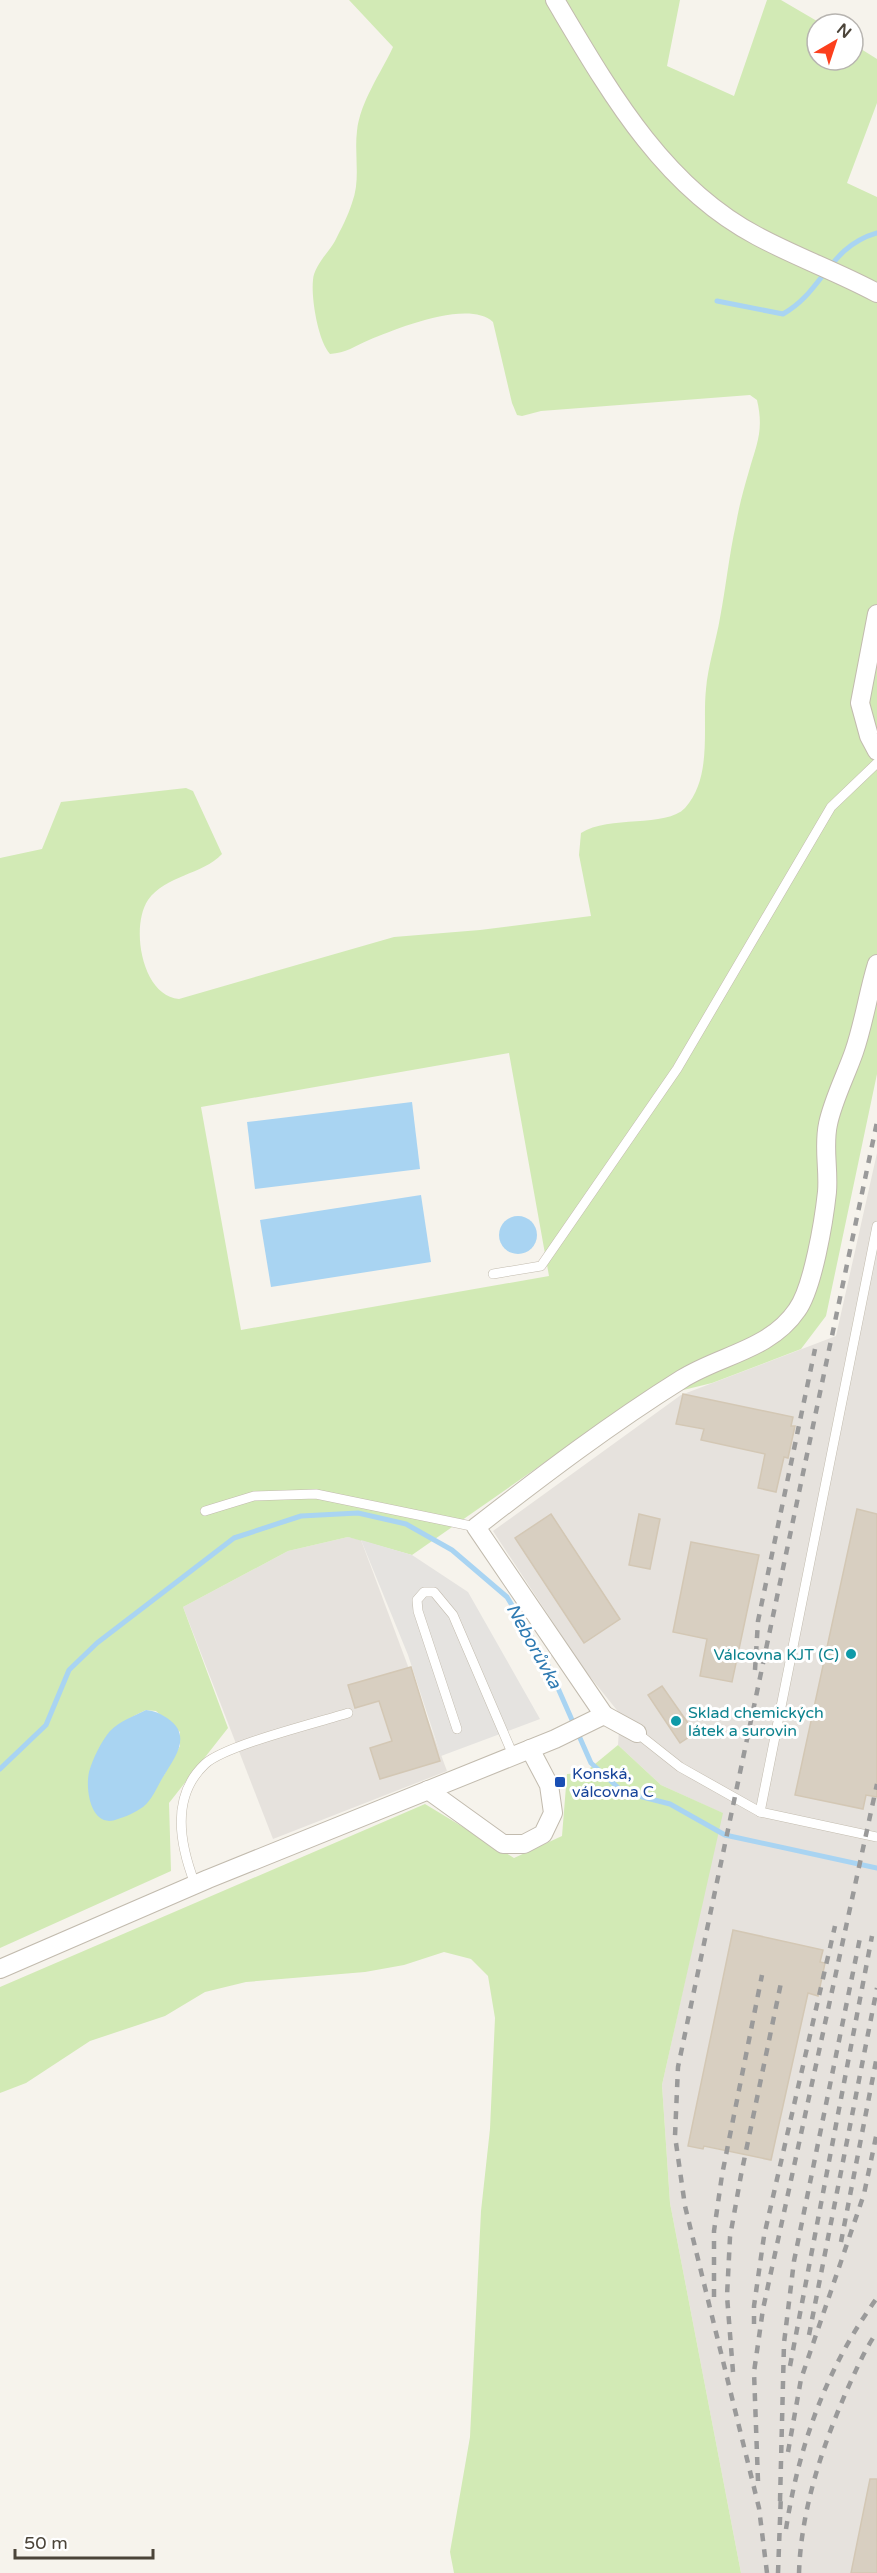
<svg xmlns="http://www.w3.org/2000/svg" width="877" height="2573" font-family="'Varela Round',sans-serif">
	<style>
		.industrial { fill: #e6e2dd }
		.green { fill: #d2eab5; fill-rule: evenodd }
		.parking { fill: #e5e3e0 }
		.water { fill: #a9d4f2 }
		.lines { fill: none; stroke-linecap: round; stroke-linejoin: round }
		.stream { stroke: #a9d4f2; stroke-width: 5 }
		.building { fill: #d8cfc1; stroke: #d3c7b4; stroke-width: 1.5 }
		.service-casing { stroke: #c2bbae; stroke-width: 10 }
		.minor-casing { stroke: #c2bbae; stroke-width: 20 }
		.service { stroke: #fff; stroke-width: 9 }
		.minor { stroke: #fff; stroke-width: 18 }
		.rail { stroke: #9a9a9a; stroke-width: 4.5; stroke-dasharray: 8 8; stroke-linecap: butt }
		.culture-dot { fill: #0f9aa8; stroke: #fff; stroke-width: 2 }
		.transit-dot { fill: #1a4fb4; stroke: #fff; stroke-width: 2 }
		.labels { text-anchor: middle; stroke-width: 6; stroke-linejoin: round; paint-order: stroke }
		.culture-label { font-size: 16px; fill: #0d838f; stroke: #fff; text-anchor: end }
		.transit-label { font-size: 16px; fill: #164399; stroke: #fff; text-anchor: start }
		.water-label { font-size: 18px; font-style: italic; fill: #2e7ab2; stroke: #fff }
	</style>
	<rect width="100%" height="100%" fill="#f6f3ec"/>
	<g class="industrial">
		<path d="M877,1153V2573H741L670,2203L662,2085L722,1813L661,1785L618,1745L620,1714L583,1668L493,1531L681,1395L836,1336Z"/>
		<path d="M348,1537L361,1540L447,1771L273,1839L183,1607L288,1551Z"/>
	</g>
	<g class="green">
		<path d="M349,0H680L667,66L734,96L767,0H781L822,24H817V60H853V44L877,59V103L847,183L877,197V1074L826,1316L801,1349L712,1383L630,1403L412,1555L348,1537L288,1551L183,1607L228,1728L169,1803L171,1871L0,1948V858L42,849L61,802L186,788L193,791L222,854C202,875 166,875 148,900C130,927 142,996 179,999L394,937L480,930L591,916L579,855L581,833C609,815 666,828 685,808C713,777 702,727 706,689C708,666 716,641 720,618C726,587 729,555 736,524C739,506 744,488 749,471C757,443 764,430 757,400L750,395L541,411L522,416L517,415L512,403L493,322C468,299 396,329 369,340C355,346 346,353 330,354C318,341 311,298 313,280C314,266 328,253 335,241C341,229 348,216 352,203C361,179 354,155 357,131C360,102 381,73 393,47ZM509,1053L549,1276L241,1330L201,1107ZM146,1710L156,1711L180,1732V1746L164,1775L90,1771C102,1738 114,1725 146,1710Z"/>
		<path d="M618,1745L661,1785L723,1813L662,2085L670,2203L741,2573H454L450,2552L470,2437L481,2211L490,2129L495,2018L488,1976L471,1959L444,1952L404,1965L365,1972L246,1982L205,1992L165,2016L90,2041L26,2083L0,2093V1987L425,1804L514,1858L562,1836L567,1774L584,1773Z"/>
	</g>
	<path class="parking" d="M361,1540L412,1555L468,1592L540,1719L441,1756L408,1655Z"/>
	<g class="water">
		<path d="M412,1102L420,1169L255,1189L247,1122Z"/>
		<path d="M421,1195L431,1262L271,1287L260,1220Z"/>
		<circle cx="518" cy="1235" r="19"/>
		<path d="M146,1710C155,1711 159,1713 167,1718C193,1735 175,1757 163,1777C157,1787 152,1800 143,1807C136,1812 125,1817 118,1819C91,1830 85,1790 89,1772C93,1758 101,1742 110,1731C120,1721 134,1716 146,1710Z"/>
	</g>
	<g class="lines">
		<g class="stream">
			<path d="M717,301L783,314C823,292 828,247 877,233"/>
			<path d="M0,1769L46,1725L69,1670L97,1643L234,1538L301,1516L358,1513L406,1524L452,1550L507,1597L546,1661L591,1763L623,1792L670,1804L725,1835L877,1868"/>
		</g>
	</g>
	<g class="building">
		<path d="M683,1394L793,1417L791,1426H795L788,1458L784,1457L776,1492L758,1488L765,1454L701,1440L704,1429L676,1424Z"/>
		<path d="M857,1509L877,1514V1797L866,1795L863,1809L795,1795Z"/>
		<path d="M551,1514L620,1619L584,1643L515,1538Z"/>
		<path d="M639,1514L660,1519L650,1569L629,1565Z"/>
		<path d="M691,1542L759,1555L732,1682L700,1676L707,1639L673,1632Z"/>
		<path d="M411,1667L440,1761L380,1779L370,1748L392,1741L379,1701L355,1708L348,1685Z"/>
		<path d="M662,1686L695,1733L680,1743L648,1695Z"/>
		<path d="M733,1930L823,1950L820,1962L825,1963L818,1996L808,1993L771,2160L704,2146L703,2149L688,2146Z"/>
		<path d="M870,2479H877V2573H851Z"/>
	</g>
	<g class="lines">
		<defs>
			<g id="service">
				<path d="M493,1274L541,1266L677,1069L831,807L877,763"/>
				<path d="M205,1511L254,1496L316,1494L476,1527"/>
				<path d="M457,1729L418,1611L417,1600L424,1592H434L453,1615L513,1755"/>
				<path d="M637,1733L680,1767L760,1812L877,1837"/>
				<path d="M760,1812L877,1226"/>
				<path d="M195,1884C180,1845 170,1797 205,1764C226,1745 317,1723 348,1713"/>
			</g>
			<g id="minor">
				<path d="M555,0C608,89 662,186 757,236C796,257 838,272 877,293"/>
				<path d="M877,614L860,703L869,736L877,751"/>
				<path d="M604,1715L476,1527C543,1475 610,1424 682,1379C720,1355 770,1350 797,1310C813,1288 824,1220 827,1192C829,1169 823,1147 828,1124C833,1100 846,1075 854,1052C864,1023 868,993 877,964"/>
				<path d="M428,1790L503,1844H524L543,1834L553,1813L549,1785L530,1749"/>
				<path d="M0,1969L208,1879L555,1739L604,1715L637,1733"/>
			</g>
		</defs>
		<use href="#service" class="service-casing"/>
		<use href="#minor" class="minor-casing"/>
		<use href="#service" class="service"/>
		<use href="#minor" class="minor"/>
		<g class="rail">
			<path d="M755,1670L758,1621L815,1349"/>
			<path d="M841,2242L877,2056"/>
			<path d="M714,2297V2231L722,2175L762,1975"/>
			<path d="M754,2324V2306L764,2236L835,1926"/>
			<path d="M809,2335L877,1988"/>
			<path d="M790,2366L872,1936"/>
			<path d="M733,2372L727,2296L730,2237L741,2175L782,1978"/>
			<path d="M788,2452L801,2379L864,2194L877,2132"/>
			<path d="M758,2481L754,2372L763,2309L877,1784"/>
			<path d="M780,2501L784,2343L794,2261L861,1933"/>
			<path d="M786,2529C799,2444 827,2367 877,2298"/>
			<path d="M767,2573L759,2508L685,2206L675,2136L678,2067L877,1122"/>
			<path d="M778,2573L781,2493"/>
			<path d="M799,2573C801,2510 822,2447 847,2390C856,2370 865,2349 877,2332"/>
		</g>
	</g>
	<g class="culture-dot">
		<circle cx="851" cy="1654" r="6"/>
		<circle cx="676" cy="1721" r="6"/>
	</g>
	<rect class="transit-dot" x="554" y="1776" width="12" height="12" rx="3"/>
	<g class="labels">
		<g class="culture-label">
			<text x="839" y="1660">Válcovna KJT (C)</text>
			<text x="688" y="1718" text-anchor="start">Sklad chemických<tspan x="688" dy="18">látek a surovin</tspan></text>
		</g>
		<g class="transit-label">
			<text x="572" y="1779">Konská,<tspan x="572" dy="18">válcovna C</tspan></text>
		</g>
		<g class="water-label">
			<text transform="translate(534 1646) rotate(61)" y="6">Neborůvka</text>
		</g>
	</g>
	<g transform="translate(835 42) rotate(39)"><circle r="28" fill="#ffffff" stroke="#b7b4b0" stroke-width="1.5"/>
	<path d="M0-4.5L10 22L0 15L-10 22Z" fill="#fc3f1d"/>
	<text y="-9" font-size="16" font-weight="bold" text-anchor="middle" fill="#4b4439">N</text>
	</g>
	<path d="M15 2549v9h138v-9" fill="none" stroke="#4b4439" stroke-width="3"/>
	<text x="24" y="2549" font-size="18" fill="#4b4439" stroke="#ffffff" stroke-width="4.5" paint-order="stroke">50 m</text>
</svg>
